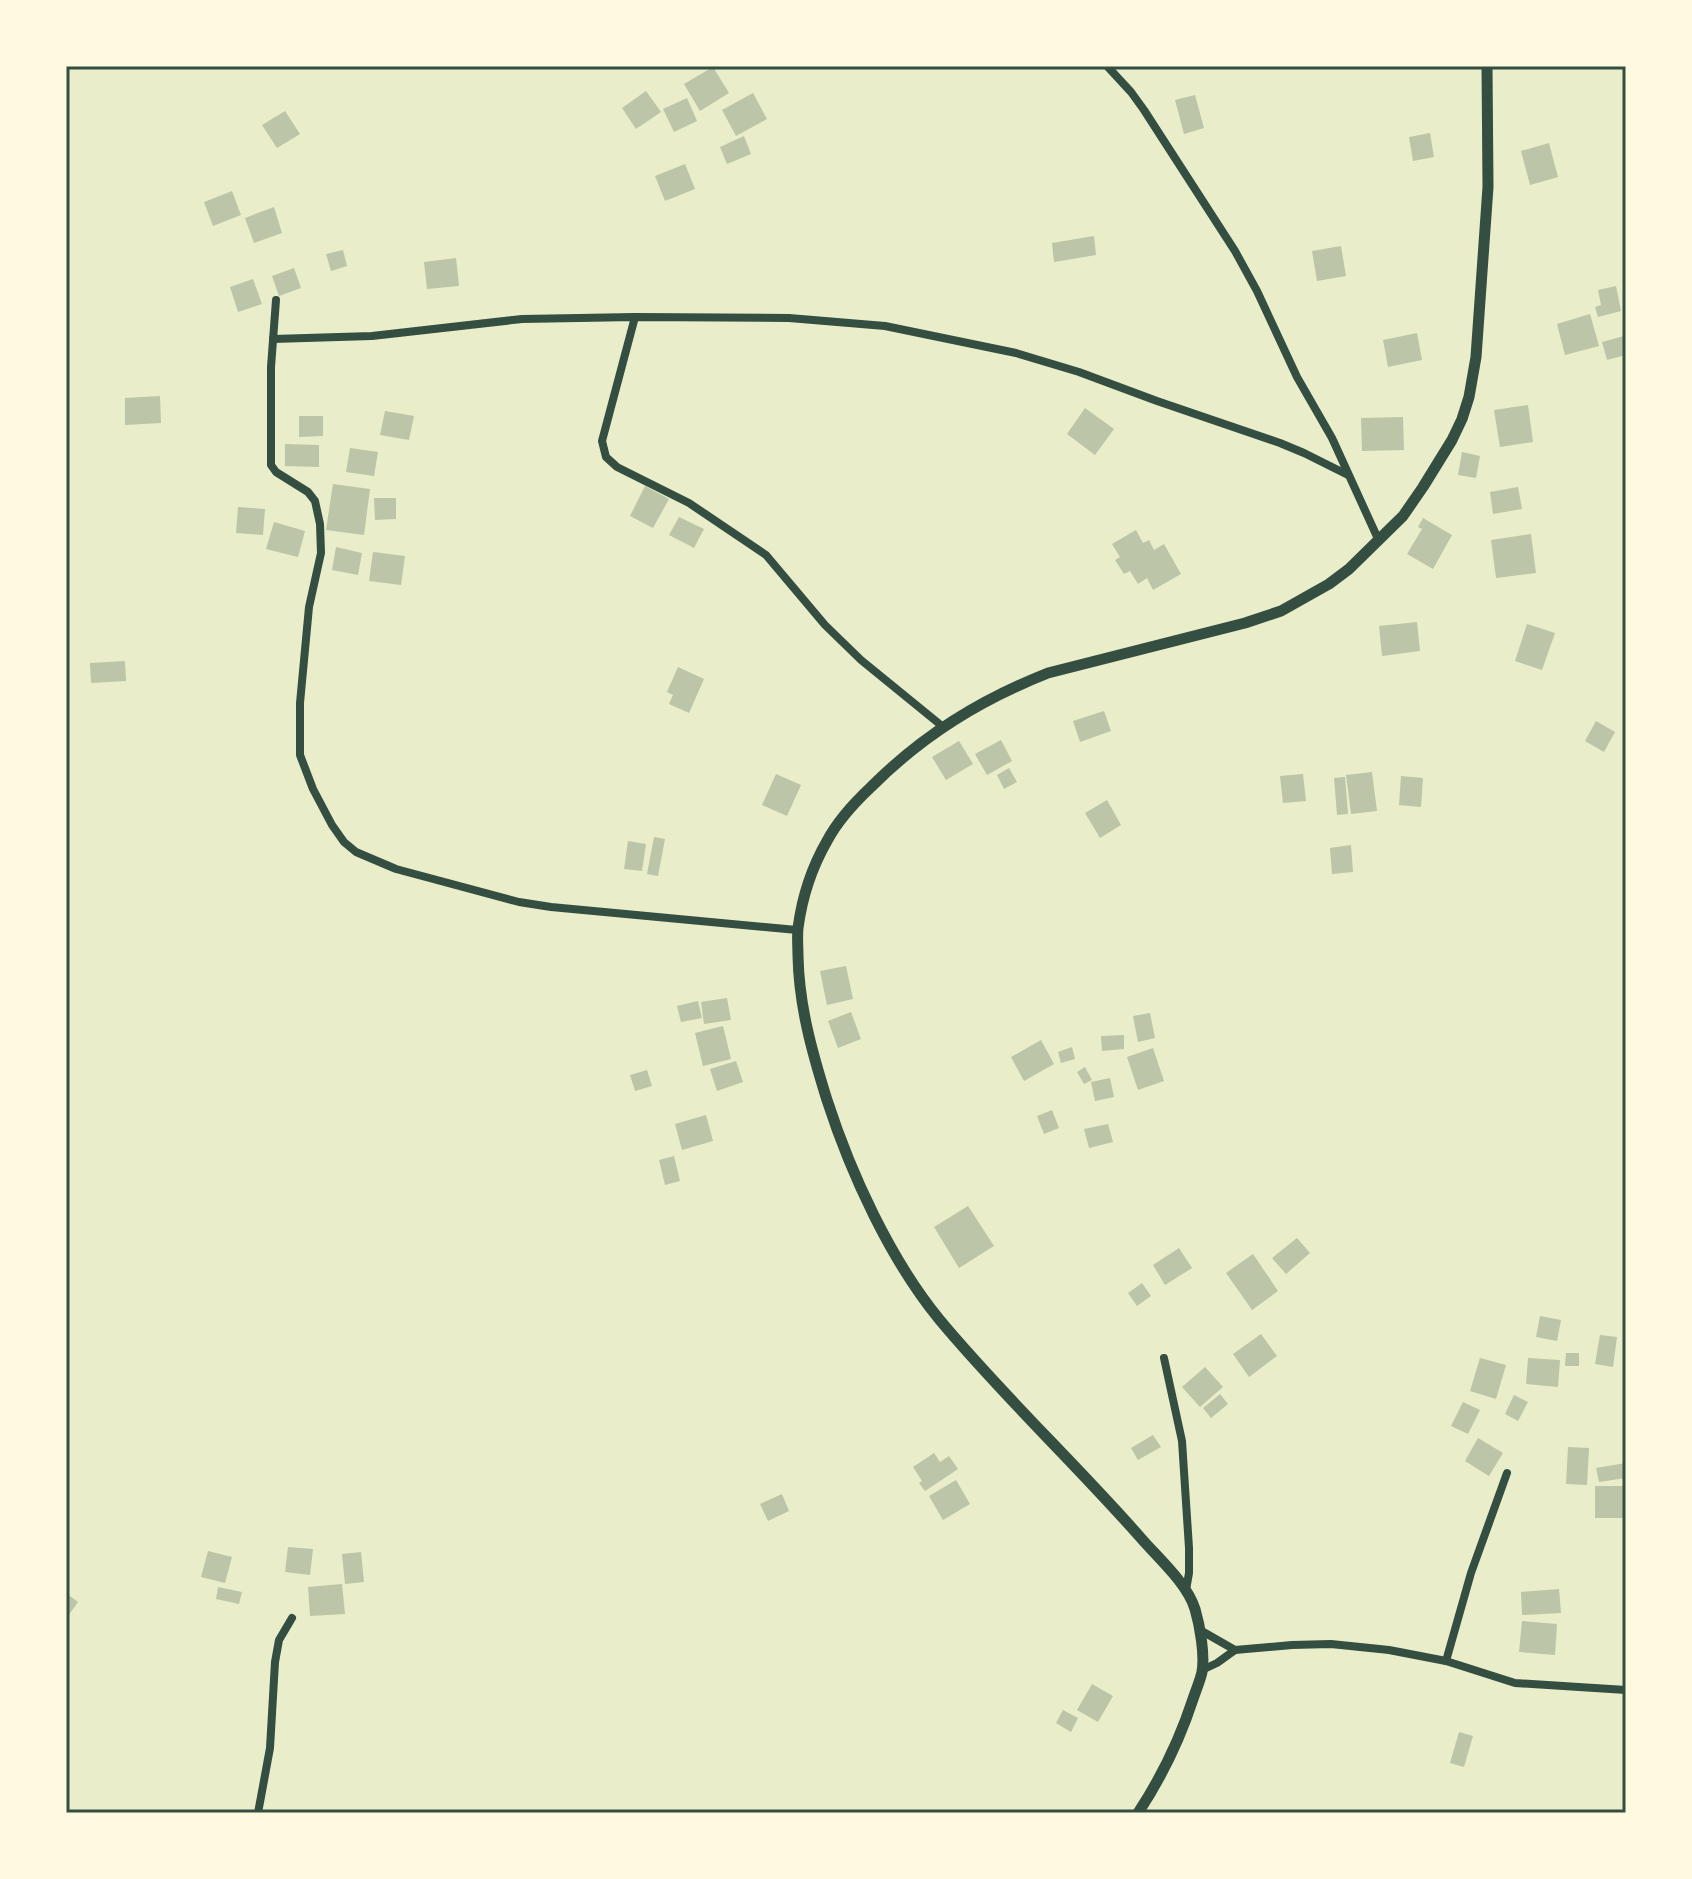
<svg xmlns="http://www.w3.org/2000/svg" width="1692" height="1879" font-family="'Open Sans',sans-serif">
	<style>
		.building { fill: #bcc5a7 }
		.lines { fill: none; stroke-linecap: round; stroke-linejoin: round }
		.minor { stroke: #344e41; stroke-width: 8 }
		.tertiary { stroke: #344e41; stroke-width: 11 }
		.neatline { fill: none; stroke: #344e41; stroke-width: 3 }
	</style>
	<rect width="100%" height="100%" fill="#e9edc9"/>
	<g class="building">
		<path d="M713,67L729,93L700,111L684,84Z"/>
		<path d="M646,91L661,112L636,129L622,108Z"/>
		<path d="M753,93L767,119L736,136L722,110Z"/>
		<path d="M1195,95L1204,128L1184,134L1175,100Z"/>
		<path d="M687,98L697,121L674,132L663,109Z"/>
		<path d="M285,111L300,134L277,148L262,125Z"/>
		<path d="M1430,133L1434,157L1413,161L1409,137Z"/>
		<path d="M744,136L751,154L727,164L720,147Z"/>
		<path d="M1549,143L1558,177L1530,185L1521,151Z"/>
		<path d="M685,164L695,189L665,201L655,176Z"/>
		<path d="M232,191L241,215L213,226L204,202Z"/>
		<path d="M274,207L282,233L254,243L245,218Z"/>
		<path d="M1094,236L1096,255L1054,262L1052,243Z"/>
		<path d="M1341,246L1346,276L1317,281L1312,251Z"/>
		<path d="M343,250L347,266L331,271L326,254Z"/>
		<path d="M456,258L459,286L427,289L424,262Z"/>
		<path d="M294,268L301,288L279,296L272,276Z"/>
		<path d="M253,279L262,304L238,312L230,287Z"/>
		<path d="M1616,286L1621,311L1598,317L1595,307L1601,305L1598,290Z"/>
		<path d="M1590,314L1599,346L1565,355L1557,324Z"/>
		<path d="M1417,333L1422,360L1388,367L1383,340Z"/>
		<path d="M1624,336L1626,355L1607,360L1602,342Z"/>
		<path d="M160,396L161,423L125,425V398Z"/>
		<path d="M1528,405L1533,442L1500,447L1494,410Z"/>
		<path d="M1085,408L1114,429L1095,455L1067,434Z"/>
		<path d="M385,411L414,416L409,440L380,435Z"/>
		<path d="M299,416H323V436L299,437Z"/>
		<path d="M1403,417L1404,450L1362,451L1361,418Z"/>
		<path d="M285,444L319,445V467L285,466Z"/>
		<path d="M350,448L378,452L374,476L346,472Z"/>
		<path d="M1462,452L1480,456L1476,478L1458,475Z"/>
		<path d="M333,484L370,489L364,535L326,530Z"/>
		<path d="M645,486L669,499L653,528L630,516Z"/>
		<path d="M1518,487L1522,509L1493,514L1490,492Z"/>
		<path d="M374,498H396V519L375,520Z"/>
		<path d="M238,507L265,509L263,535L236,533Z"/>
		<path d="M679,517L704,529L694,548L669,535Z"/>
		<path d="M1423,518L1452,535L1433,569L1407,554L1422,529L1418,527Z"/>
		<path d="M274,522L305,531L298,557L266,549Z"/>
		<path d="M1136,530L1143,543L1149,540L1154,550L1164,544L1181,574L1153,590L1147,578L1138,584L1130,571L1124,574L1115,560L1120,557L1112,544Z"/>
		<path d="M1531,534L1536,573L1496,578L1491,540Z"/>
		<path d="M336,547L362,553L358,575L332,570Z"/>
		<path d="M373,552L405,556L401,585L369,581Z"/>
		<path d="M1417,622L1420,651L1382,656L1379,626Z"/>
		<path d="M1527,624L1555,633L1542,670L1515,661Z"/>
		<path d="M125,661L126,681L91,683L90,663Z"/>
		<path d="M678,667L704,679L689,713L669,704L673,695L667,692Z"/>
		<path d="M1104,711L1111,731L1080,742L1073,721Z"/>
		<path d="M1596,721L1615,732L1604,752L1585,741Z"/>
		<path d="M1001,740L1012,761L987,775L975,754Z"/>
		<path d="M959,741L973,764L946,780L932,757Z"/>
		<path d="M1009,768L1017,782L1004,789L997,775Z"/>
		<path d="M1372,772L1377,811L1351,814L1346,775Z"/>
		<path d="M776,774L801,785L787,816L762,805Z"/>
		<path d="M1303,774L1306,801L1283,803L1280,776Z"/>
		<path d="M1401,776L1423,778L1421,807L1399,805Z"/>
		<path d="M1345,777L1348,814L1337,815L1334,778Z"/>
		<path d="M1107,800L1121,825L1100,838L1085,813Z"/>
		<path d="M654,837L665,839L658,876L647,874Z"/>
		<path d="M628,841L646,844L642,871L624,869Z"/>
		<path d="M1351,845L1353,872L1332,874L1330,848Z"/>
		<path d="M846,966L853,999L827,1005L820,971Z"/>
		<path d="M727,998L731,1020L704,1024L701,1002Z"/>
		<path d="M698,1001L702,1018L681,1022L677,1006Z"/>
		<path d="M851,1012L861,1039L838,1048L828,1021Z"/>
		<path d="M1150,1013L1155,1038L1138,1042L1133,1016Z"/>
		<path d="M723,1026L731,1059L703,1066L695,1033Z"/>
		<path d="M1124,1035V1049L1102,1051L1101,1036Z"/>
		<path d="M1041,1040L1054,1064L1024,1081L1011,1057Z"/>
		<path d="M1072,1047L1075,1059L1061,1063L1058,1052Z"/>
		<path d="M1153,1048L1164,1081L1138,1090L1127,1057Z"/>
		<path d="M736,1061L743,1082L717,1091L710,1069Z"/>
		<path d="M1085,1067L1092,1080L1084,1084L1077,1072Z"/>
		<path d="M647,1070L652,1086L635,1091L630,1075Z"/>
		<path d="M1110,1078L1114,1097L1095,1101L1091,1082Z"/>
		<path d="M1052,1110L1059,1128L1044,1134L1037,1116Z"/>
		<path d="M706,1115L713,1141L682,1150L675,1124Z"/>
		<path d="M1108,1124L1113,1142L1089,1148L1084,1129Z"/>
		<path d="M674,1156L680,1181L665,1185L659,1160Z"/>
		<path d="M968,1206L994,1246L959,1268L934,1227Z"/>
		<path d="M1297,1238L1310,1253L1286,1274L1272,1258Z"/>
		<path d="M1179,1248L1192,1268L1165,1285L1153,1265Z"/>
		<path d="M1253,1254L1278,1291L1252,1310L1226,1273Z"/>
		<path d="M1142,1283L1151,1296L1137,1306L1128,1293Z"/>
		<path d="M1540,1316L1561,1320L1557,1341L1536,1337Z"/>
		<path d="M1261,1334L1277,1356L1249,1377L1233,1354Z"/>
		<path d="M1600,1335L1617,1337L1613,1367L1595,1364Z"/>
		<path d="M1566,1353H1579V1366H1565Z"/>
		<path d="M1480,1358L1506,1365L1496,1399L1470,1391Z"/>
		<path d="M1528,1358L1560,1360L1558,1387L1526,1384Z"/>
		<path d="M1205,1367L1223,1387L1200,1407L1182,1387Z"/>
		<path d="M1220,1394L1228,1404L1211,1418L1203,1408Z"/>
		<path d="M1514,1395L1528,1402L1518,1421L1505,1414Z"/>
		<path d="M1463,1402L1480,1410L1468,1434L1451,1426Z"/>
		<path d="M1153,1435L1161,1447L1138,1460L1131,1448Z"/>
		<path d="M1478,1438L1503,1453L1489,1476L1465,1461Z"/>
		<path d="M1568,1447L1589,1448L1587,1485L1566,1484Z"/>
		<path d="M934,1453L940,1462L949,1456L958,1469L925,1491L919,1483L922,1481L913,1467Z"/>
		<path d="M1626,1463V1478L1599,1482L1596,1468Z"/>
		<path d="M956,1480L970,1504L943,1520L929,1496Z"/>
		<rect x="1595" y="1486" width="31" height="32"/>
		<path d="M782,1494L789,1511L768,1521L760,1504Z"/>
		<path d="M288,1547L313,1549L310,1575L285,1572Z"/>
		<path d="M208,1551L232,1557L225,1583L201,1577Z"/>
		<path d="M361,1552L364,1582L345,1584L342,1554Z"/>
		<path d="M342,1584L345,1614L310,1616L308,1587Z"/>
		<path d="M218,1587L242,1592L239,1604L216,1599Z"/>
		<path d="M1559,1589L1561,1613L1522,1615L1521,1592Z"/>
		<path d="M66,1593L78,1602L66,1619Z"/>
		<path d="M1522,1621L1557,1624L1555,1655L1519,1652Z"/>
		<path d="M1092,1684L1113,1696L1098,1722L1077,1710Z"/>
		<path d="M1063,1710L1078,1718L1071,1732L1056,1723Z"/>
		<path d="M1459,1732L1473,1736L1464,1767L1450,1763Z"/>
	</g>
	<g class="lines">
		<g class="minor">
			<path d="M1107,66L1131,92L1144,110L1235,251L1257,291L1297,377L1332,438L1379,541"/>
			<path d="M276,300L271,367V465L276,472L308,492L315,501L320,524L321,553L309,607L300,703V755L313,789L332,825L344,842L356,852L396,869L519,902L551,907L797,930"/>
			<path d="M635,317L602,441L606,457L617,467L689,503L766,555L825,625L861,660L942,726"/>
			<path d="M273,339L372,336L522,319L635,317L789,318L885,326L1016,353L1079,372L1157,401L1280,443L1304,453L1348,475"/>
			<path d="M1164,1358L1182,1441L1189,1548V1573L1186,1590"/>
			<path d="M1200,1630L1235,1650"/>
			<path d="M1446,1661L1471,1573L1507,1473"/>
			<path d="M1202,1670L1217,1663L1235,1650L1292,1645L1331,1644L1389,1650L1446,1661L1515,1683L1626,1690"/>
			<path d="M258,1813L270,1748L275,1662L279,1640L292,1618"/>
		</g>
		<path class="tertiary" d="M1138,1813C1161,1778 1180,1739 1193,1699C1196,1690 1200,1681 1202,1672C1205,1655 1200,1626 1195,1609C1187,1583 1158,1558 1140,1537C1075,1463 1002,1395 939,1319C890,1259 851,1174 827,1100C812,1052 799,1006 798,956C798,947 797,937 798,928C802,898 812,867 827,841C838,820 854,803 871,787C923,735 980,700 1048,673L1245,623L1281,611L1329,584L1349,569L1403,516L1423,487L1452,440L1462,419L1469,397L1476,357L1488,187L1487,66"/>
	</g>
	<rect width="1692" height="1879" fill="none" stroke="#fefae0" stroke-width="136"/>
	<rect x="68" y="68" width="1556" height="1743" class="neatline"/>
</svg>
